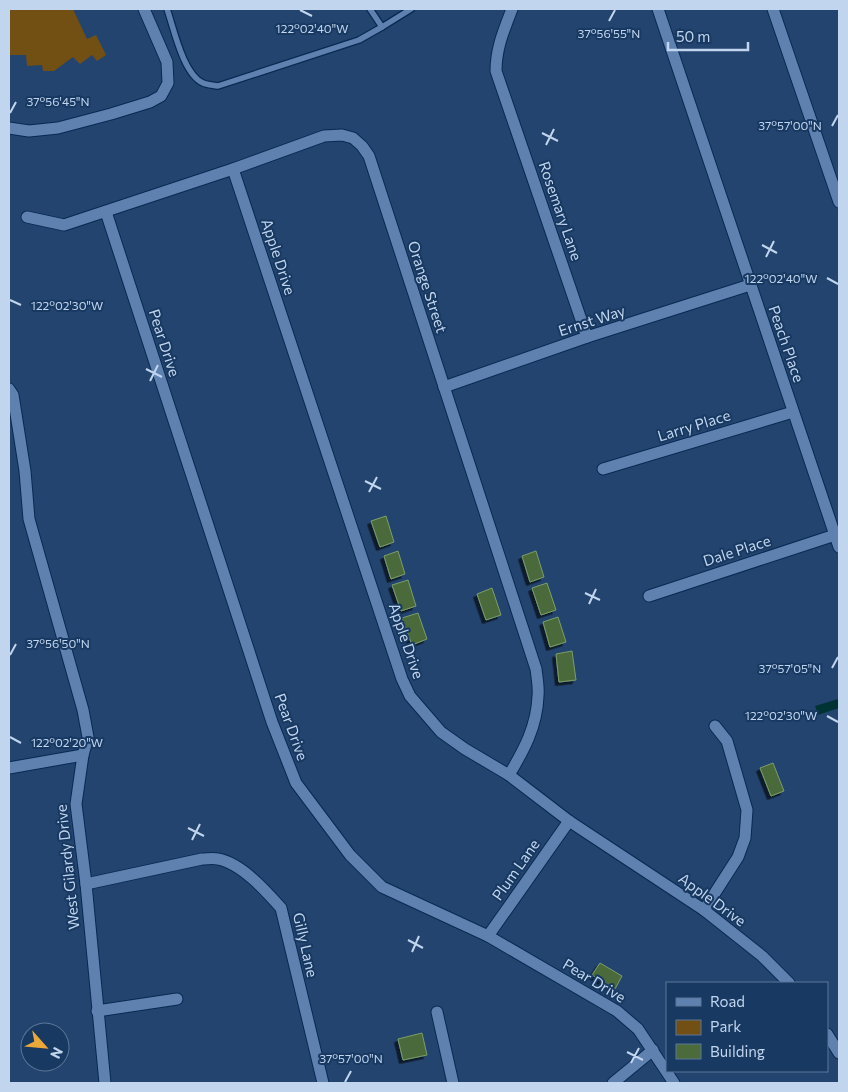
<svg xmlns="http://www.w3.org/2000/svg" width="848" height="1092" font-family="Commissioner,sans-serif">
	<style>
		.green { fill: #724f13 }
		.water { fill: #003434 }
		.building { fill: #4b6b3a; stroke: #7b9d6a; filter: url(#shadow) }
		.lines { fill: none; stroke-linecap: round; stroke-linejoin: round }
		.service-casing { stroke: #082951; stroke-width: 8 }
		.minor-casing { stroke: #082951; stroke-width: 13 }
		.service { stroke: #5e81b0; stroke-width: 5.5 }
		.minor { stroke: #5e81b0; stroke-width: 11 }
		.ticks { fill: none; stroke: #c1d5ee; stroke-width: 2 }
		.labels { text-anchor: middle; stroke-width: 4; stroke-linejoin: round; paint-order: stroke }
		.street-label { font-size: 15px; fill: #c1d5ee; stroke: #183962 }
		.ticks-label { font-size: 12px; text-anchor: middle; fill: #c1d5ee; stroke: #183962; stroke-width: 4; stroke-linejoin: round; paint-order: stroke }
	</style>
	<defs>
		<filter id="shadow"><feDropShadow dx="-3.5" dy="3.5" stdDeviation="0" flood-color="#0009"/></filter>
	</defs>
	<rect width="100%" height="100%" fill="#23446e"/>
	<path class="green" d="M9,9H73L87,39L96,35L106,55L97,61L92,55L80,64L73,57L54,71H43L42,65L27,66L26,55H9Z"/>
	<path class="water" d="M838,699L839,708L818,715L815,706Z"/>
	<g class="building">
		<path d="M386,516L394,542L380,547L371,521Z"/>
		<path d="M398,551L405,574L391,579L384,556Z"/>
		<path d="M536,551L544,577L530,582L522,556Z"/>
		<path d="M408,580L416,606L401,611L392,585Z"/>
		<path d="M547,583L556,610L541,615L532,588Z"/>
		<path d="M492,588L501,615L486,620L477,594Z"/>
		<path d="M418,613L427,639L412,645L402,618Z"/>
		<path d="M558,617L566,642L550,647L543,622Z"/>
		<path d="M572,651L576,680L559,682L556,654Z"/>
		<path d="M773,763L784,791L771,796L760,768Z"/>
		<path d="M600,963L622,976L615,989L592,975Z"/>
		<path d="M422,1033L427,1055L403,1060L398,1039Z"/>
	</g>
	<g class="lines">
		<defs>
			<g id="service">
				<path d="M167,9C174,29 183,74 203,83C207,85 214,85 218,86L359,40L382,27L370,9"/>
				<path d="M382,27L411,9"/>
			</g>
			<g id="minor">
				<path d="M512,9C504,30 496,48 496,71L587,337"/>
				<path d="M658,9L839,547"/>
				<path d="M773,9L839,202"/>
				<path d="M9,128L29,131L58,128L111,114L150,102L161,96L168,83L167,62L144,9"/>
				<path d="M233,169L402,679L410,696L441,732L465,749L509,775L569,821L704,910L762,956L789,983"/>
				<path d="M106,212L272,722L296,783L350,855L382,887L488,936L617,1011L638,1029L674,1083"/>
				<path d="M27,217L64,225L233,169L324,136L342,135L353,138L362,146L369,156L536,669C537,678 539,687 538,696C537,726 524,750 509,775"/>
				<path d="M444,387L587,337L750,285"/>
				<path d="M9,389L13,395L25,471L29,519L83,710L88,737L83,755L76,804L86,884L105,1083"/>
				<path d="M603,469L793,412"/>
				<path d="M649,596L835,535"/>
				<path d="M9,768L83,755"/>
				<path d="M86,884L202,859C207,859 213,858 218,859C241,863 266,891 281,908L323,1083"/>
				<path d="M704,910L738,857L745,838L747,810L727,741L715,726"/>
				<path d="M488,936L569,821"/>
				<path d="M97,1011L177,999"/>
				<path d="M437,1012L453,1083"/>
				<path d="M827,1034L839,1053"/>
				<path d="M613,1083L653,1050"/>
			</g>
		</defs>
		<use href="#service" class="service-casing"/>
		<use href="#minor" class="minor-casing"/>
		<use href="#service" class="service"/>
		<use href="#minor" class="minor"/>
	</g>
	<path class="ticks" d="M300,10L312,16M609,21L615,10M10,113L16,102M832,126L838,115M542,133L558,141M546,145L554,129M762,245L777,253M766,257L774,241M827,278L838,284M10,300L21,305M146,369L162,377M150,381L158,365M365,481L381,489M369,492L377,477M585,593L600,600M589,604L596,589M10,655L16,644M832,668L838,657M827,716L838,722M10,737L21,743M188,828L204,836M192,840L200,824M408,940L423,948M412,952L419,936M627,1052L643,1060M631,1063L639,1048M345,1082L351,1071"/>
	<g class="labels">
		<g class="street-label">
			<text transform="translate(560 211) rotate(71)" y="5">Rosemary Lane</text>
			<text transform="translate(278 257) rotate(72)" y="5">Apple Drive</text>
			<text transform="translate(427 287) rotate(72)" y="5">Orange Street</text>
			<text transform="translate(592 321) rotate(-18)" y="5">Ernst Way</text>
			<text transform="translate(164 343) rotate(72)" y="5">Pear Drive</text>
			<text transform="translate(786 344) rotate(71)" y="5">Peach Place</text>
			<text transform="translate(694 426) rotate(-17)" y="5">Larry Place</text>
			<text transform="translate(737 551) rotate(-18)" y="5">Dale Place</text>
			<text transform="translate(406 641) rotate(71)" y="5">Apple Drive</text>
			<text transform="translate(291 727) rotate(70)" y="5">Pear Drive</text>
			<text transform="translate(68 867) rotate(-96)" y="5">West Gilardy Drive</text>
			<text transform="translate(516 870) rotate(-55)" y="5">Plum Lane</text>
			<text transform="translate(712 900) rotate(36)" y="5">Apple Drive</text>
			<text transform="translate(305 945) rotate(77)" y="5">Gilly Lane</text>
			<text transform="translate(594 981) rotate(31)" y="5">Pear Drive</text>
		</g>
	</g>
	<g class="ticks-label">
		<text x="312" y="33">122°02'40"W</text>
		<text x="609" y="38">37°56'55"N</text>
		<text x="58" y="106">37°56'45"N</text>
		<text x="790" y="130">37°57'00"N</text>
		<text x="781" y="283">122°02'40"W</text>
		<text x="67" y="310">122°02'30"W</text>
		<text x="58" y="648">37°56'50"N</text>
		<text x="790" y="673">37°57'05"N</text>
		<text x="781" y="720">122°02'30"W</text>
		<text x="67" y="747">122°02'20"W</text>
		<text x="351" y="1063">37°57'00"N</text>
	</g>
	<rect width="848" height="1092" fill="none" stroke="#c1d5ee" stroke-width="20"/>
	<rect x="666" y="982" width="162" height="90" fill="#183962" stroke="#5c779a"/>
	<rect x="676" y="998" width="25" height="8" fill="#5e81b0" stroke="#5c779a"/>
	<text x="710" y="1007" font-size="15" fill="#c1d5ee">Road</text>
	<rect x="676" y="1020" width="25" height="15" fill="#724f13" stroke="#5c779a"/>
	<text x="710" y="1032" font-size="15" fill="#c1d5ee">Park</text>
	<rect x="676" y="1044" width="25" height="15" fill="#4b6b3a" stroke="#5c779a"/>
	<text x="710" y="1057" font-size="15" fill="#c1d5ee">Building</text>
	<g transform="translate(45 1047) rotate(117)"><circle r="24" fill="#183962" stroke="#5c779a"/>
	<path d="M0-4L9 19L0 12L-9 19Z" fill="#eca93a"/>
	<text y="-8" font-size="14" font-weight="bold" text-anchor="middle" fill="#c1d5ee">N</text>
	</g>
	<path d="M668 42v8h80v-8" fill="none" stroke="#c1d5ee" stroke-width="2.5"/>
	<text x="676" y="42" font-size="15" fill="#c1d5ee" stroke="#183962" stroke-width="4" paint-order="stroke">50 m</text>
</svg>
